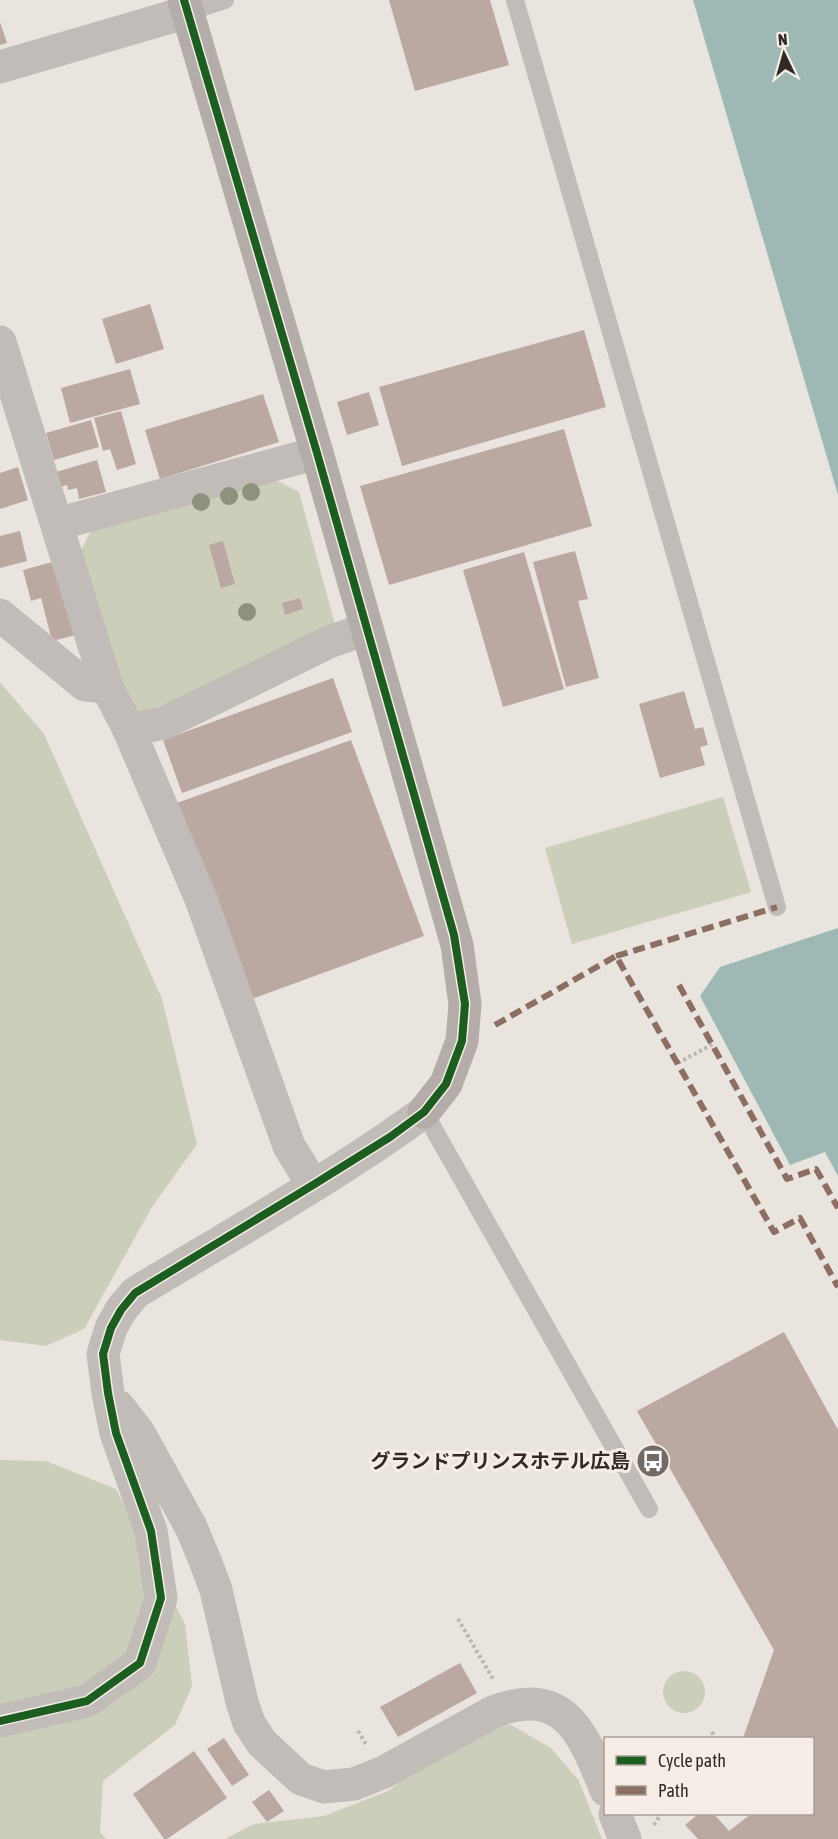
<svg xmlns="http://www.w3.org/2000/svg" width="838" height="1839" font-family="'Asap Condensed','Noto Sans JP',sans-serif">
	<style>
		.green { fill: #cccdba }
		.water { fill: #9eb9b5 }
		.building { fill: #bba8a2 }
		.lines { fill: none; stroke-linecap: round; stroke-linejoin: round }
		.path { stroke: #bbb4b1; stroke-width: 4; stroke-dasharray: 3 3; stroke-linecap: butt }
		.lane { stroke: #c2bcb8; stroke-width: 18 }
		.street { stroke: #c2bcb8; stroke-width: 33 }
		.secondary { stroke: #b3aca8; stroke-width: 33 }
		.quiet { stroke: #8d6e63; stroke-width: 6; stroke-dasharray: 12 6; stroke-linecap: butt }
		.cycleway-casing { stroke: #f6ede6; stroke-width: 11 }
		.cycleway { stroke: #1b5e20; stroke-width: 8 }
		.tree { fill: #8f917d }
		.labels { text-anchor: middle; stroke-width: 6; stroke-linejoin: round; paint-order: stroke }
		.poi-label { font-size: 20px; font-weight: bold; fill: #322927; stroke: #f6ede6; text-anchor: end }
	</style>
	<rect width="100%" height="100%" fill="#eae4de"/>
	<g class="green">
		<path d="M274,479L299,492L337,632L155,718L126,713L79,554L92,529Z"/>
		<path d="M0,682L44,734L162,999L197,1144L152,1207L84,1329L46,1346L0,1340Z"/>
		<path d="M723,797L751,892L572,944L545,848Z"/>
		<path d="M0,1460L46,1461L116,1489L185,1624L192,1686L175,1725L103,1781L100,1832L106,1839H0Z"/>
		<circle cx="684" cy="1692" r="21"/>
		<path d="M511,1725L551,1748L579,1781L602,1839H225L254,1824L324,1816L388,1791L469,1729Z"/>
	</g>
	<g class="water">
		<path d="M693,0H838V495Z"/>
		<path d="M838,928V1176L825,1152L790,1165L700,996L720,967Z"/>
	</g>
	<g class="building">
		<path d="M389,0H490L509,65L415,91Z"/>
		<path d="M0,22L7,43L0,45Z"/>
		<path d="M150,304L164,349L116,364L102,319Z"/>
		<path d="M584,330L606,407L402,466L379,387Z"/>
		<path d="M130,369L140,404L70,423L61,388Z"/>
		<path d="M369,392L379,425L347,435L337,402Z"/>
		<path d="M263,394L279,442L160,479L145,430Z"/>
		<path d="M121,411L136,464L117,470L110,449L103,451L94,418Z"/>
		<path d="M91,420L99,447L54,460L46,433Z"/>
		<path d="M564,429L592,526L389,585L360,486Z"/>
		<path d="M97,460L106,492L79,499L77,488L68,490L67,485L60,487L56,472Z"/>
		<path d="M18,467L28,500L0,509V473Z"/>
		<path d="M20,531L27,561L0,568V536Z"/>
		<path d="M223,541L235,584L221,588L209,545Z"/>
		<path d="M575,551L588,599L578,601L599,678L566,687L533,562Z"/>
		<path d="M524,552L564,689L503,707L463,570Z"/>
		<path d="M56,561L76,635L52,641L41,598L31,601L23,570Z"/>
		<path d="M300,598L303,609L285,615L282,603Z"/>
		<path d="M333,678L352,732L182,793L163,740Z"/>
		<path d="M684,691L695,729L703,727L708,745L700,747L705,765L660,778L639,704Z"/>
		<path d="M351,740L424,936L249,1000L177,803Z"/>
		<path d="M784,1332L838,1430V1839H698L685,1825L698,1814H714L729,1831L751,1814H812V1738H743L774,1650L637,1411Z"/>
		<path d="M460,1663L477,1693L398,1737L380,1707Z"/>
		<path d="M224,1738L249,1775L232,1786L207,1749Z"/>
		<path d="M194,1751L227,1798L167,1839H164L133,1794Z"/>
		<path d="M269,1790L284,1811L267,1822L252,1802Z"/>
	</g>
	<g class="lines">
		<g class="path">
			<path d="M678,1063L713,1044"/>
			<path d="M837,1285L838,1284"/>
			<path d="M458,1619L493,1679"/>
			<path d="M358,1731L367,1746"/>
			<path d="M712,1732L715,1738"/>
			<path d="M654,1825L661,1814"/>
		</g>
		<g class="lane">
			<path d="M515,0L777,907"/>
			<path d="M188,12L225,0"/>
			<path d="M424,1112L649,1509"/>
		</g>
		<g class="street">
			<path d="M0,67L188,12"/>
			<path d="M0,342L107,687L129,730L201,899L289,1146L313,1185"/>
			<path d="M57,524L317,453"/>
			<path d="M0,615L85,685L107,687"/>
			<path d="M129,730L164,723L329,642L366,629"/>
			<path d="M118,1406L139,1433L191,1527L206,1563L216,1590L242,1702L249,1723L262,1743L301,1779L324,1787L354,1784L384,1772L493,1712C565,1684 583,1734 606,1790"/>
			<path d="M0,1721L87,1701L140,1663L161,1598L151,1531L116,1433L108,1393L103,1354L111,1328L121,1310L135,1293C232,1234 332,1179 424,1112"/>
			<path d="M615,1814L625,1839"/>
		</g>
		<path class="secondary" d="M184,0L317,453L457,945L465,1004L462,1041L446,1084L424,1112"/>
		<g class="quiet">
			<path d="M616,956L777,907"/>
			<path d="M679,985L787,1179L816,1169L838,1208"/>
			<path d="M495,1025L616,956L774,1232L800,1218L838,1287"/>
		</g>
		<defs>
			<path id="cycleway" d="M0,1721L87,1701L140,1663L161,1598L151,1531L116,1433L108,1393L103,1354L111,1328L121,1310L135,1293L313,1185L390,1137L424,1112L446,1084L462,1041L465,1004L454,935L317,453L184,0"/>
		</defs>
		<use href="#cycleway" class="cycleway-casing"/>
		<use href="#cycleway" class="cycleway"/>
	</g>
	<g class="tree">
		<circle cx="251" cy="492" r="9"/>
		<circle cx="229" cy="496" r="9"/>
		<circle cx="201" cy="502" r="9"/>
		<circle cx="247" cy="612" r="9"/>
	</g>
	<defs>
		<symbol id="bus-disc" viewBox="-11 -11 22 22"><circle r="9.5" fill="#726a67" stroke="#f6ede6"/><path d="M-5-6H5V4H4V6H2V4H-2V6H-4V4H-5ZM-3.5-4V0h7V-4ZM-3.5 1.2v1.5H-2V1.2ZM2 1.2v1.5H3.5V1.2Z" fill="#fff"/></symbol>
	</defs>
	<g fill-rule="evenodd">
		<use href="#bus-disc" x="634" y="1442" width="38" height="38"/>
	</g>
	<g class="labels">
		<g class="poi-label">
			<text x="630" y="1468">グランドプリンスホテル広島</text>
		</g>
	</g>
	<rect x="604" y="1737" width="210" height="78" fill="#f6ede6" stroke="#a89f9a" stroke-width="1.5"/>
	<rect x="616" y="1756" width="30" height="9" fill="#1b5e20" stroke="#a89f9a" stroke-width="1.5"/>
	<text x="658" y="1767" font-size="18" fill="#322927">Cycle path</text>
	<rect x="616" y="1786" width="30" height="9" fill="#8d6e63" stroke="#a89f9a" stroke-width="1.5"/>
	<text x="658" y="1797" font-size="18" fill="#322927">Path</text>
	<g transform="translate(784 54) rotate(355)" stroke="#f6ede6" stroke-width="4.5" paint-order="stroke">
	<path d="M0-4.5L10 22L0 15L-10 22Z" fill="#322927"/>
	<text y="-9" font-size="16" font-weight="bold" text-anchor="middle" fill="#322927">N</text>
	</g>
</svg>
